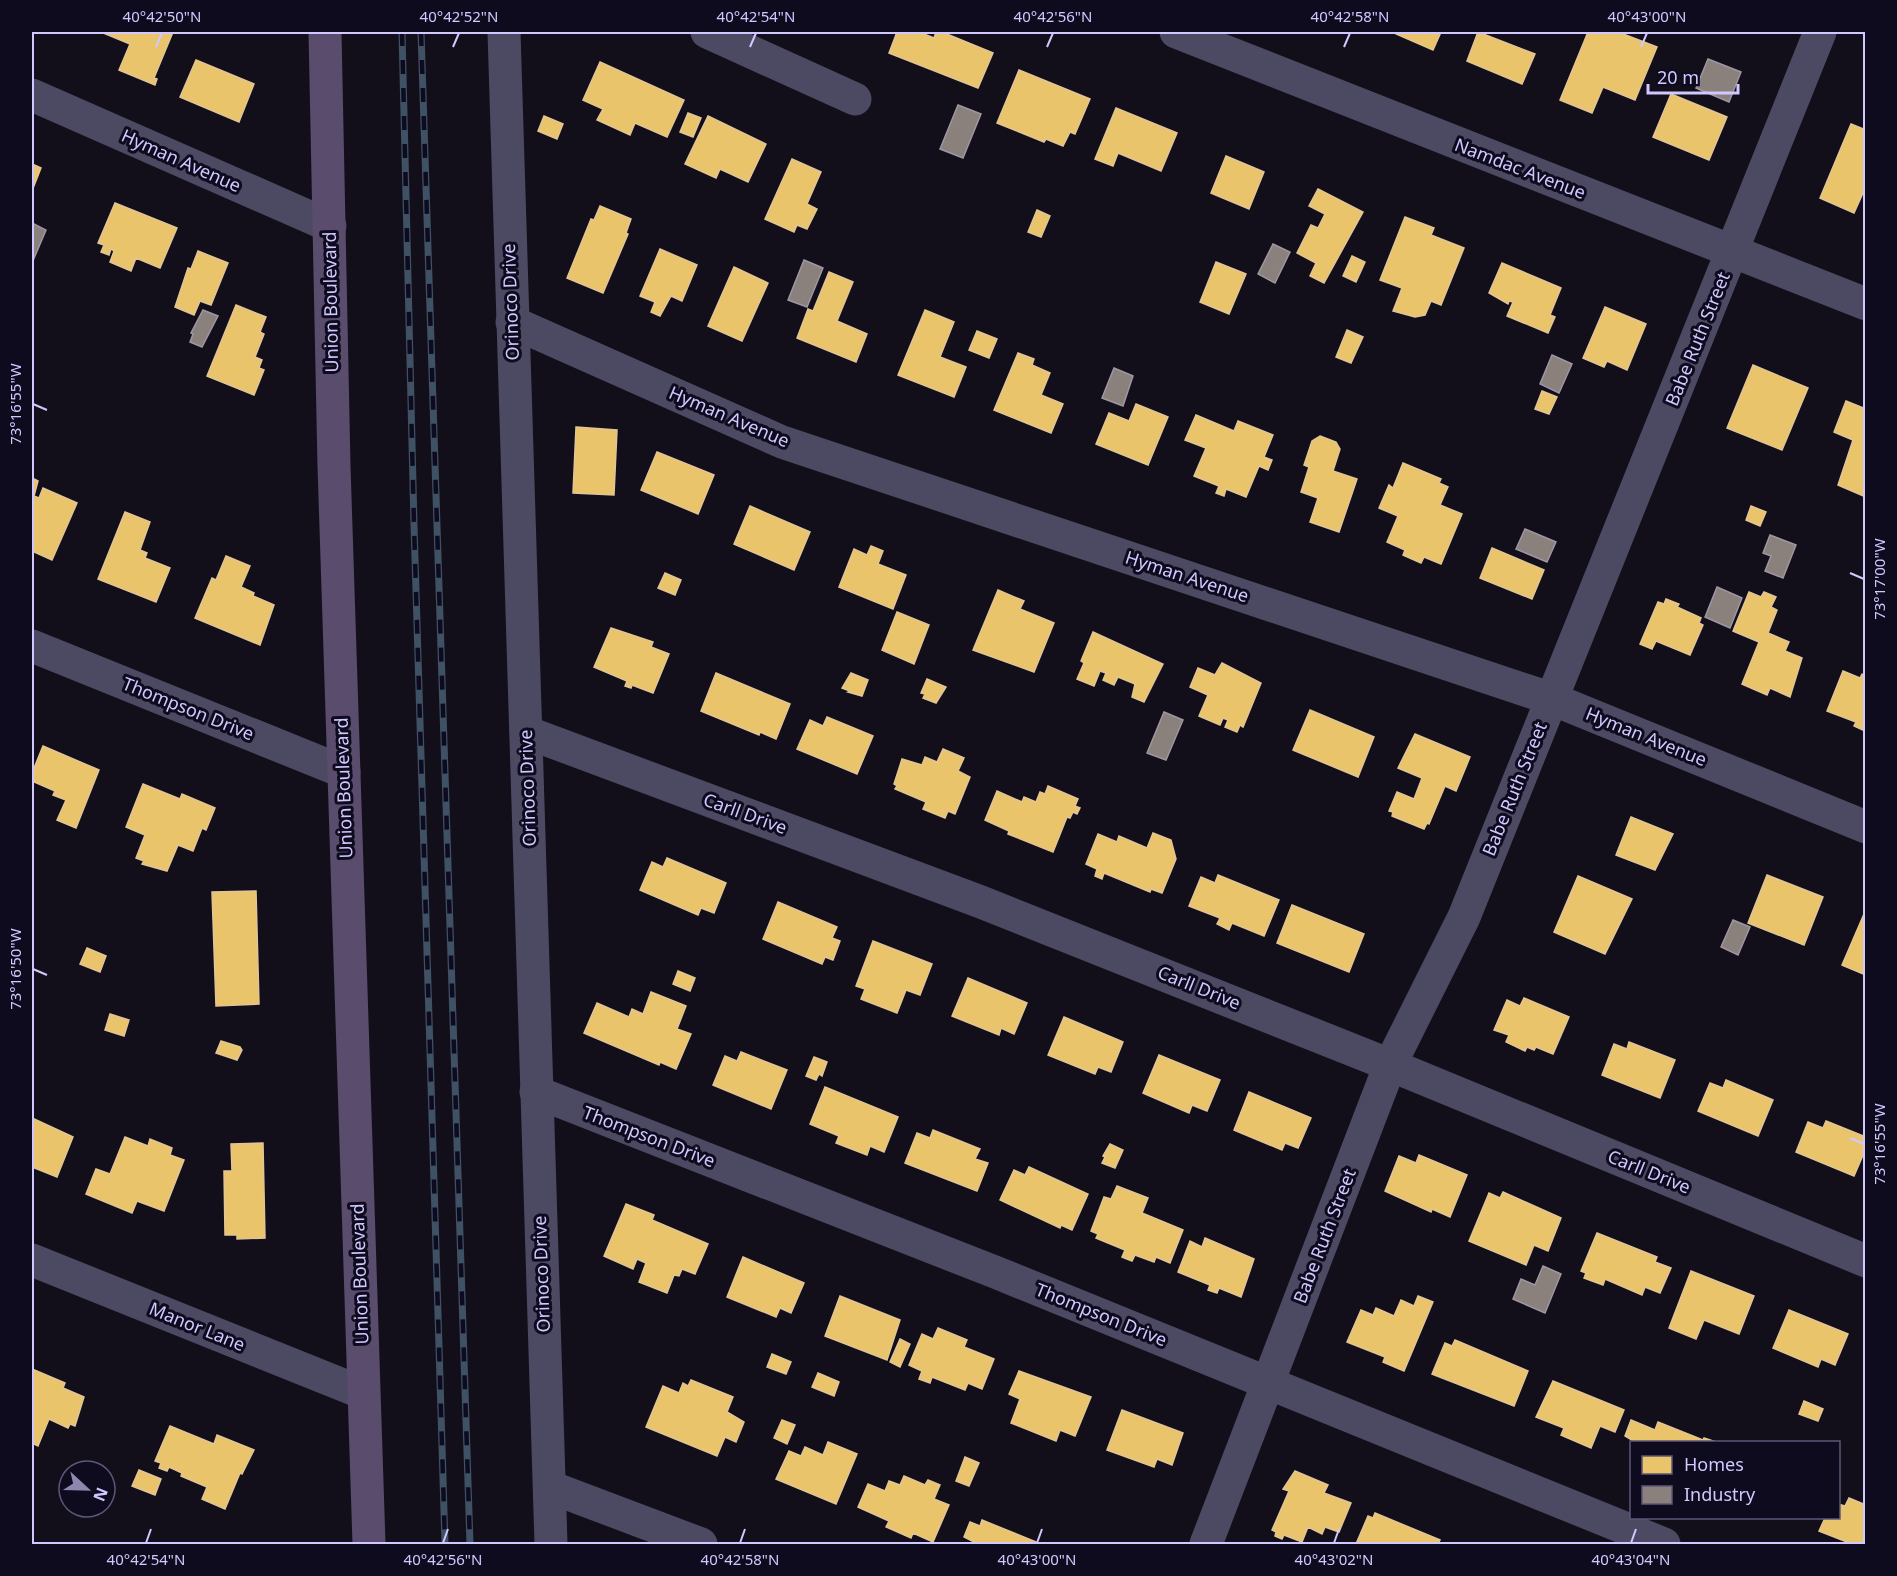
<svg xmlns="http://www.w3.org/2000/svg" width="1897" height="1576" font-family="'Noto Sans',sans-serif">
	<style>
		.homes { fill: #e9c46a; stroke: #e2c597; stroke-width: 1.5 }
		.industry { fill: #8a817c; stroke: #9f96a3; stroke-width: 1.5 }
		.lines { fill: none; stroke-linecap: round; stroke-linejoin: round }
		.minor { stroke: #4c4a63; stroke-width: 33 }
		.major { stroke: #5a4c6c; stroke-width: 33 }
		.rail-casing { stroke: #3f5164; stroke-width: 7 }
		.rail { stroke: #0f0b1e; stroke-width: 4.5; stroke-dasharray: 14; stroke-linecap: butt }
		.ticks { fill: none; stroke: #d1c8ff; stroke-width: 2 }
		.labels { text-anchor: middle; stroke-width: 6; stroke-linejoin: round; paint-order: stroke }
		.street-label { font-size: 18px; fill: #d1c8ff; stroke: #0f0b1e }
		.neatline { fill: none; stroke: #d1c8ff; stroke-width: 2 }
		.ticks-label { font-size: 15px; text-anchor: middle; fill: #d1c8ff }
	</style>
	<rect width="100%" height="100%" fill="#120f1a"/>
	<g class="homes">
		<path d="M101,32H173L154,78L157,79L155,85L119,70L130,44Z"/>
		<path d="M897,32H919L934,38L936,32H942L993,53L978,88L889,53Z"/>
		<path d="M1397,32H1441L1433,50L1396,34Z"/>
		<path d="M1478,32L1535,54L1522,84L1467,61Z"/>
		<path d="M1588,32H1618L1657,47L1635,100L1603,87L1592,113L1560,100Z"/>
		<path d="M196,60L254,84L239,122L180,97Z"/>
		<path d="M600,62L684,100L667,137L635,123L630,135L597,120L603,109L583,100Z"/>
		<path d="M1019,70L1090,99L1075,134L1070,132L1063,146L1046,139L1044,142L997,123Z"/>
		<path d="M1671,94L1727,117L1709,160L1653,137Z"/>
		<path d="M1116,108L1177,133L1161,171L1118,153L1113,166L1095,159Z"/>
		<path d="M688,113L701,118L693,137L680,132Z"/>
		<path d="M544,116L563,124L557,139L538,131Z"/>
		<path d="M708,116L766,144L748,182L720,169L716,178L685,164Z"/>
		<path d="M1851,124L1866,130V194L1863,193L1854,213L1820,198Z"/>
		<path d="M1226,156L1264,172L1249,209L1211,193Z"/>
		<path d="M792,159L821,172L807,204L817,209L807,229L797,225L794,232L765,219Z"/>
		<path d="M32,164L41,168L32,191Z"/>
		<path d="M1318,189L1363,212L1324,283L1310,276L1316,263L1297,253L1311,225L1318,228L1325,214L1309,206Z"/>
		<path d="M115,203L177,228L160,268L136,258L131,271L110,262L114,251L111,249L109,255L101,252L104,245L98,243Z"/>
		<path d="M600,206L631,219L626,233L628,234L603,293L567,278L591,219L594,220Z"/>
		<path d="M1037,210L1050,216L1041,237L1028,232Z"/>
		<path d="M1405,217L1434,228L1431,235L1464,248L1441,305L1431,301L1425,315L1415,317L1393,311L1402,288L1380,280Z"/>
		<path d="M660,249L697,265L682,301L671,296L660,316L651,312L655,302L640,296Z"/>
		<path d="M198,251L228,263L211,305L200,301L194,315L175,307L188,268L191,269Z"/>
		<path d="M1352,256L1365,262L1356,282L1343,276Z"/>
		<path d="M1216,262L1246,274L1229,314L1200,302Z"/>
		<path d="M1502,263L1561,288L1550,315L1555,317L1548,333L1507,316L1513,302L1509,301L1508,304L1489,293Z"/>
		<path d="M734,267L768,283L742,341L708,326Z"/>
		<path d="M829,272L853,282L837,321L867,334L856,362L797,338L808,309L813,311Z"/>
		<path d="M236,305L266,317L260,332L264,334L255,357L262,360L259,368L264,370L254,395L207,376Z"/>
		<path d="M1605,307L1646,324L1627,370L1607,361L1604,367L1583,358Z"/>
		<path d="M925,310L954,322L940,357L966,367L954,397L898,375Z"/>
		<path d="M1347,330L1363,337L1351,363L1336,357Z"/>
		<path d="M977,331L997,339L989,358L969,350Z"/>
		<path d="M1018,353L1034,359L1032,365L1050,373L1041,395L1063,404L1051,433L994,410Z"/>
		<path d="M1753,365L1808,388L1782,450L1727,428Z"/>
		<path d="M1542,391L1557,397L1549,414L1535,409Z"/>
		<path d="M1846,401L1866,409V497L1838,485L1853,440L1834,432Z"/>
		<path d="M1136,404L1168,417L1148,465L1096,444L1109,413L1129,421Z"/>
		<path d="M1196,415L1234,431L1238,421L1273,435L1264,457L1272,460L1268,470L1259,466L1246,497L1226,489L1224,496L1216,493L1219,486L1194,476L1206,448L1185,440Z"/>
		<path d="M576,427L617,430L614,495L573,493Z"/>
		<path d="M1320,436L1336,442L1340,449L1333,471L1357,479L1339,532L1310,522L1318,498L1301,492L1309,467L1304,465L1312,441Z"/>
		<path d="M657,452L714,475L698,514L641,490Z"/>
		<path d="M1403,463L1441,479L1439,483L1448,487L1440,505L1462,514L1441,564L1424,557L1421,563L1403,555L1405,550L1387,542L1398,516L1379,508L1389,485L1393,488Z"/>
		<path d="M32,478L38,481L34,496L39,498L43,488L77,503L52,560L32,551Z"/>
		<path d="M750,506L810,532L794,570L734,544Z"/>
		<path d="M1751,506L1766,512L1760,526L1746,520Z"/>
		<path d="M125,512L150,522L140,550L147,553L145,558L170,568L156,602L98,579Z"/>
		<path d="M871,546L883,551L878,564L906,575L893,609L839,587L854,549L867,555Z"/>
		<path d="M1492,548L1544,570L1532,599L1480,578Z"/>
		<path d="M226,556L250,566L241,587L254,593L253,596L274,605L260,645L195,618L212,578L216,580Z"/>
		<path d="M665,573L681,580L675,595L658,588Z"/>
		<path d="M998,590L1024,601L1020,609L1054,623L1034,672L973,650Z"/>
		<path d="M1749,592L1761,597L1764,592L1776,597L1771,607L1777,610L1768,633L1789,642L1785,651L1802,658L1790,697L1770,688L1767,695L1742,684L1759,642L1733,631Z"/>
		<path d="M1666,599L1679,604L1677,607L1701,618L1699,623L1703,625L1690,655L1656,641L1652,649L1640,644L1658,602L1664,604Z"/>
		<path d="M897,612L929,625L914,664L882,650Z"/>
		<path d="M611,628L653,642L651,647L669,654L653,693L632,685L631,688L625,686L627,681L594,667Z"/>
		<path d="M1093,632L1163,664L1144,702L1132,697L1135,684L1118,677L1114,685L1103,680L1106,673L1100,671L1094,686L1077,679L1084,663L1081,661Z"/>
		<path d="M1222,663L1261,683L1243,727L1240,725L1237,732L1225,727L1228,720L1223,718L1220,725L1199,716L1208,695L1190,687L1198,668L1215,675Z"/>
		<path d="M1843,671L1860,678L1862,674L1866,675L1863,730L1854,726L1856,722L1827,711Z"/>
		<path d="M716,673L790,704L776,739L760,732L759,735L701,711Z"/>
		<path d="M851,673L868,680L862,696L848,692L850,691L842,688Z"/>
		<path d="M927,679L946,687L936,703L923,698L925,694L921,693Z"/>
		<path d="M1310,710L1374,737L1358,777L1293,750Z"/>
		<path d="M827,717L873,736L857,774L797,749L810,720L823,726Z"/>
		<path d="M1415,734L1470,757L1456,791L1445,786L1429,824L1427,823L1424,829L1392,816L1393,812L1389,811L1397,792L1414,799L1422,778L1398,768Z"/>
		<path d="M43,746L99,770L76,828L57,820L66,800L53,795L55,791L32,781V773Z"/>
		<path d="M943,749L964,758L958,771L970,777L955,814L948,811L945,818L923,809L926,802L895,789L897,786L894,784L902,759L922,765L925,757L937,762Z"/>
		<path d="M143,784L180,799L182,794L215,808L206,830L202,828L193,851L178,845L167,871L142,864L144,861L136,858L145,835L126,827Z"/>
		<path d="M1048,786L1078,799L1075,806L1080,808L1077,814L1073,812L1070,818L1067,817L1053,852L1008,834L1009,831L985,820L997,791L1022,802L1024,797L1036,802L1040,792L1045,794Z"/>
		<path d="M1631,817L1673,834L1655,870L1616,855Z"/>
		<path d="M1153,833L1171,840L1176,859L1162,893L1151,889L1150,892L1104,873L1102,879L1095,876L1097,869L1086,864L1098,834L1117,842L1119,836L1147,848Z"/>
		<path d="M667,858L726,883L714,913L701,908L698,915L640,890L652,862L663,867Z"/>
		<path d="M1218,875L1279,900L1264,936L1232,923L1229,930L1217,924L1220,918L1189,906L1201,877L1215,883Z"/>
		<path d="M1767,875L1823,897L1804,945L1748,923Z"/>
		<path d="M1578,876L1632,899L1605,954L1554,932Z"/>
		<path d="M256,891L259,1004L216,1006L212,892Z"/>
		<path d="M778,902L837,927L832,938L840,941L833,960L825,957L822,964L763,939Z"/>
		<path d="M1292,905L1364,934L1349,972L1277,943Z"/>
		<path d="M1864,914H1866V975L1842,965Z"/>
		<path d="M873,941L932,964L920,995L906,990L897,1013L861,999L865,989L856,986Z"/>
		<path d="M87,948L106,956L100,972L80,964Z"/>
		<path d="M678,971L695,978L690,991L673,984Z"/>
		<path d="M968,978L1027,1003L1014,1034L1001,1028L999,1035L952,1016Z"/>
		<path d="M651,992L686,1006L677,1029L691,1034L676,1069L660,1062L659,1065L584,1033L597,1003L629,1017L632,1009L643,1014Z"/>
		<path d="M1524,998L1569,1017L1553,1054L1536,1047L1534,1050L1527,1047L1525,1051L1506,1042L1509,1035L1494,1030L1507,1000L1520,1006Z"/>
		<path d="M110,1014L129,1020L124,1036L105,1030Z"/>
		<path d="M1064,1017L1123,1042L1111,1072L1098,1067L1095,1074L1048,1055Z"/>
		<path d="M221,1041L240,1047L242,1050L237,1060L216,1053Z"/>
		<path d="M1629,1042L1675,1060L1660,1098L1602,1075L1614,1044L1627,1049Z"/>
		<path d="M741,1052L787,1070L771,1109L713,1085L725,1056L737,1061Z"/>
		<path d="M1159,1055L1220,1080L1207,1111L1192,1105L1189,1113L1143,1093Z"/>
		<path d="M814,1057L827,1062L822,1076L819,1074L816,1080L806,1076Z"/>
		<path d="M1726,1080L1773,1100L1758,1136L1698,1111L1710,1083L1723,1088Z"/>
		<path d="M825,1087L898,1117L884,1152L870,1146L867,1155L836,1143L839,1136L810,1124Z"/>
		<path d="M1249,1092L1311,1118L1298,1148L1285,1143L1282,1150L1234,1130Z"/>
		<path d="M32,1118L73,1137L57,1177L32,1167Z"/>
		<path d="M1826,1121L1866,1137V1148L1854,1176L1796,1152L1808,1122L1823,1128Z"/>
		<path d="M933,1130L980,1149L975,1159L988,1163L977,1191L905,1163L917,1133L930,1138Z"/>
		<path d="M125,1137L148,1146L150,1139L172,1148L170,1155L184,1160L164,1211L137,1201L132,1213L86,1194L96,1169L110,1174Z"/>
		<path d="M263,1143L265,1238L237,1239V1235H225L224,1171H232L231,1144Z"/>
		<path d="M1110,1144L1123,1150L1115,1168L1102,1163L1105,1157L1103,1156Z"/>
		<path d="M1419,1155L1467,1175L1450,1217L1432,1209L1431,1212L1385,1191L1399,1156L1416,1163Z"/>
		<path d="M1029,1167L1088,1194L1072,1230L1061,1225L1060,1228L1000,1200L1014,1170L1025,1175Z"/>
		<path d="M1117,1186L1148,1198L1142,1213L1183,1230L1170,1263L1156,1257L1154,1262L1135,1255L1132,1261L1122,1257L1125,1250L1096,1238L1098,1234L1091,1231L1104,1197L1111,1199Z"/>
		<path d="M1503,1192L1561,1218L1548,1251L1534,1245L1526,1265L1469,1241L1489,1193L1500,1198Z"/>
		<path d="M626,1204L654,1215L652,1220L708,1244L695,1274L682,1269L679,1276L674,1275L667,1293L639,1282L646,1263L637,1259L633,1269L604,1256Z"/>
		<path d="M1597,1233L1657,1257L1655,1262L1671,1268L1660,1293L1645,1287L1642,1295L1605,1279L1603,1285L1584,1278L1586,1273L1581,1271Z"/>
		<path d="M1205,1238L1254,1259L1241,1297L1219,1288L1217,1293L1208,1290L1210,1285L1178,1272L1190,1241L1202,1247Z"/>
		<path d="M743,1257L804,1283L791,1313L780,1308L776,1317L727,1297Z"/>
		<path d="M1691,1271L1754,1296L1739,1334L1704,1320L1696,1339L1669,1328Z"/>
		<path d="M840,1296L900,1320L887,1360L825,1336Z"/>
		<path d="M1418,1296L1433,1302L1404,1371L1383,1362L1385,1357L1347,1342L1361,1310L1373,1315L1376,1308L1394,1316L1401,1300L1414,1306Z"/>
		<path d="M1789,1310L1848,1334L1835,1365L1821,1359L1818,1367L1773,1348Z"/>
		<path d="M938,1328L967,1340L964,1347L994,1359L982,1389L968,1383L965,1390L932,1377L930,1383L919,1379L922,1371L909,1365L922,1334L933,1339Z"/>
		<path d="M900,1339L910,1344L900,1367L890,1362Z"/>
		<path d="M1455,1340L1528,1371L1514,1406L1432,1374L1445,1343L1452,1346Z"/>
		<path d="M772,1354L791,1362L786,1374L767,1367Z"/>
		<path d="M32,1369L65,1383L63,1388L84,1397L75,1426L70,1424L68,1428L49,1419L38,1446L32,1443V1446Z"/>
		<path d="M1019,1371L1091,1397L1075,1436L1060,1430L1056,1441L1011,1423L1020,1399L1009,1394Z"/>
		<path d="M818,1373L839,1382L834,1396L812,1387Z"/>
		<path d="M691,1380L733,1397L727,1412L744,1422L736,1442L725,1437L717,1456L646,1427L663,1386L679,1393L683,1383L688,1386Z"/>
		<path d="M1553,1381L1624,1410L1615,1432L1600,1426L1591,1448L1561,1435L1564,1428L1536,1417Z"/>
		<path d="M1804,1401L1823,1409L1818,1421L1799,1414Z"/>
		<path d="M1122,1410L1183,1433L1172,1465L1157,1459L1154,1467L1107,1450Z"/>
		<path d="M782,1420L795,1425L787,1444L774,1438Z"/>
		<path d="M1631,1420L1655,1430L1658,1422L1703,1440L1704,1438L1716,1442H1635L1625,1436Z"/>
		<path d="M170,1426L214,1444L217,1435L254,1450L242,1474L240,1473L225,1509L202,1499L207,1487L181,1476L182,1473L169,1467L167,1471L159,1468L161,1463L155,1461Z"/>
		<path d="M828,1442L857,1454L836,1504L776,1479L789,1451L801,1456L805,1447L823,1455Z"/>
		<path d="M965,1457L979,1463L969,1486L956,1481Z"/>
		<path d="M139,1470L161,1479L155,1495L132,1486Z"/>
		<path d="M1295,1471L1328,1485L1324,1493L1351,1503L1339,1532L1325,1527L1322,1534L1308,1527L1302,1542L1284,1535L1282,1539L1275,1536L1276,1532L1272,1530L1289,1491L1283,1489Z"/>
		<path d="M904,1476L925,1485L928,1480L940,1485L934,1499L949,1505L933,1542L913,1533L911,1538L886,1527L889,1521L858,1507L868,1484L885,1491L889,1481L900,1485Z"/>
		<path d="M1849,1498L1866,1505V1544H1852L1819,1531L1825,1518H1838V1504L1845,1506Z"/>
		<path d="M1375,1513L1440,1540L1438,1544H1356L1368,1516L1373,1518Z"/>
		<path d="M982,1520L1041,1544H972L974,1542L964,1537L970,1522L980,1526Z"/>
	</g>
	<g class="industry">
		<path d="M1708,59L1741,72L1729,102L1696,88Z"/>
		<path d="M958,105L981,114L963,158L940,149Z"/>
		<path d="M32,223L46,230L32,263Z"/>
		<path d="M1273,244L1290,252L1275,283L1258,274Z"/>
		<path d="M804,260L823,268L807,307L788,300Z"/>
		<path d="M203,310L218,316L202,347L190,342L193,334L191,333Z"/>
		<path d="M1552,355L1572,364L1559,393L1540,384Z"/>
		<path d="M1114,368L1133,376L1123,406L1102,398Z"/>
		<path d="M1525,529L1556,542L1547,562L1516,549Z"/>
		<path d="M1770,535L1796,545L1783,578L1765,571L1771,556L1763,553Z"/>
		<path d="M1717,587L1742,598L1730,628L1705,617Z"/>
		<path d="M1164,712L1183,720L1166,760L1147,753Z"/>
		<path d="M1733,920L1750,927L1738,955L1721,947Z"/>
		<path d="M1543,1266L1561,1274L1545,1313L1513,1299L1521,1279L1535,1285Z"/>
	</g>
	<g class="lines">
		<g class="minor">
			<path d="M504,32L551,1544"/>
			<path d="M707,32L855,99"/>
			<path d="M1176,32L1866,304"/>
			<path d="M32,95L330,226"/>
			<path d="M512,322L782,442L1552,699L1866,827"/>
			<path d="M32,646L344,772"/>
			<path d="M526,732L981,902L1390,1065L1866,1261"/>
			<path d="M536,1092L995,1272L1664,1544"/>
			<path d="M32,1260L363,1393"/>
			<path d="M550,1487L701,1544"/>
			<path d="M1206,1544L1390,1065L1464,917L1820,32"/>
		</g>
		<path class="major" d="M325,32L334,466L369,1544"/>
		<defs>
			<g id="rail">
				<path d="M402,32L414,525L445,1544"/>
				<path d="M421,32L470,1544"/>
			</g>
		</defs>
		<use href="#rail" class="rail-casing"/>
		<use href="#rail" class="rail"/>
	</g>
	<path class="ticks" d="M156,47L162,33M453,47L459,33M750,47L756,33M1047,47L1053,33M1344,47L1350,33M1641,47L1647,33M33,404L47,410M1850,573L1864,579M33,969L47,975M1850,1138L1864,1144M146,1543L151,1529M443,1543L448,1529M740,1543L745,1529M1037,1543L1042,1529M1334,1543L1339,1529M1631,1543L1636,1529"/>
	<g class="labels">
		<g class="street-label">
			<text transform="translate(181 161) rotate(24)" y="6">Hyman Avenue</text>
			<text transform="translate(1520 169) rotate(21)" y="6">Namdac Avenue</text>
			<text transform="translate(331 302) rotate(-91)" y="6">Union Boulevard</text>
			<text transform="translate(511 302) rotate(-92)" y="6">Orinoco Drive</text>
			<text transform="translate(1698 339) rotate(-68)" y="6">Babe Ruth Street</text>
			<text transform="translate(729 417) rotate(23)" y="6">Hyman Avenue</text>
			<text transform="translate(1187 577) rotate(18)" y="6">Hyman Avenue</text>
			<text transform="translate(188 709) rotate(22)" y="6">Thompson Drive</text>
			<text transform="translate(1646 737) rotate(22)" y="6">Hyman Avenue</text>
			<text transform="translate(344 788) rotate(-92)" y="6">Union Boulevard</text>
			<text transform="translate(528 788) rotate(-92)" y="6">Orinoco Drive</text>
			<text transform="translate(1515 789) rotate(-68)" y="6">Babe Ruth Street</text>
			<text transform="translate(745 814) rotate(20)" y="6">Carll Drive</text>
			<text transform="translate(1199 988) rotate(22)" y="6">Carll Drive</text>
			<text transform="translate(649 1137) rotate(21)" y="6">Thompson Drive</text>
			<text transform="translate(1649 1172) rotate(22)" y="6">Carll Drive</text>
			<text transform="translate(1325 1236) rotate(-69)" y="6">Babe Ruth Street</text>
			<text transform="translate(360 1274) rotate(-92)" y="6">Union Boulevard</text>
			<text transform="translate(542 1274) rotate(-92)" y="6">Orinoco Drive</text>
			<text transform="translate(1101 1315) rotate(22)" y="6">Thompson Drive</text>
			<text transform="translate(197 1327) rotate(22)" y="6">Manor Lane</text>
		</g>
	</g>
	<rect width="1897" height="1576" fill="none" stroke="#0f0b1e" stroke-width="66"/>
	<rect x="1630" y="1441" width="210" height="78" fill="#0f0b1e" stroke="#5d5778" stroke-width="1.5"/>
	<rect x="1642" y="1456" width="30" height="18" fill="#e9c46a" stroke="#5d5778" stroke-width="1.5"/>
	<text x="1684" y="1471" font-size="18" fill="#d1c8ff">Homes</text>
	<rect x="1642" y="1486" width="30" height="18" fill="#8a817c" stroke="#5d5778" stroke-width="1.5"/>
	<text x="1684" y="1501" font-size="18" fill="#d1c8ff">Industry</text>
	<g transform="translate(87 1489) rotate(112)"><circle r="28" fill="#0f0b1e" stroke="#5d5778" stroke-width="1.5"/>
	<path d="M0-4.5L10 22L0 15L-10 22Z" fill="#8e87af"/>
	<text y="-9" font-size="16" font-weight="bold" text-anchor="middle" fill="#d1c8ff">N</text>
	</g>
	<path d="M1648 84v9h90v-9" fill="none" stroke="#d1c8ff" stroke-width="3"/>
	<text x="1657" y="84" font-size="18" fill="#d1c8ff" stroke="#0f0b1e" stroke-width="4.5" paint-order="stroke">20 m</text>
	<rect x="33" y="33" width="1831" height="1510" class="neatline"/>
	<g class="ticks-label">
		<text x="162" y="22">40°42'50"N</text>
		<text x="459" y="22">40°42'52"N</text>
		<text x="756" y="22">40°42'54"N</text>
		<text x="1053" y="22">40°42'56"N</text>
		<text x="1350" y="22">40°42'58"N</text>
		<text x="1647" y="22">40°43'00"N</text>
		<text transform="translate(16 404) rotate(-90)" y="5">73°16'55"W</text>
		<text transform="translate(1880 579) rotate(-90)" y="5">73°17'00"W</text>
		<text transform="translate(16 969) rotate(-90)" y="5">73°16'50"W</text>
		<text transform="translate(1880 1144) rotate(-90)" y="5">73°16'55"W</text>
		<text x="146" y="1565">40°42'54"N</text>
		<text x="443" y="1565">40°42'56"N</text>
		<text x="740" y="1565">40°42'58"N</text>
		<text x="1037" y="1565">40°43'00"N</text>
		<text x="1334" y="1565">40°43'02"N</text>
		<text x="1631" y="1565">40°43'04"N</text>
	</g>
</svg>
